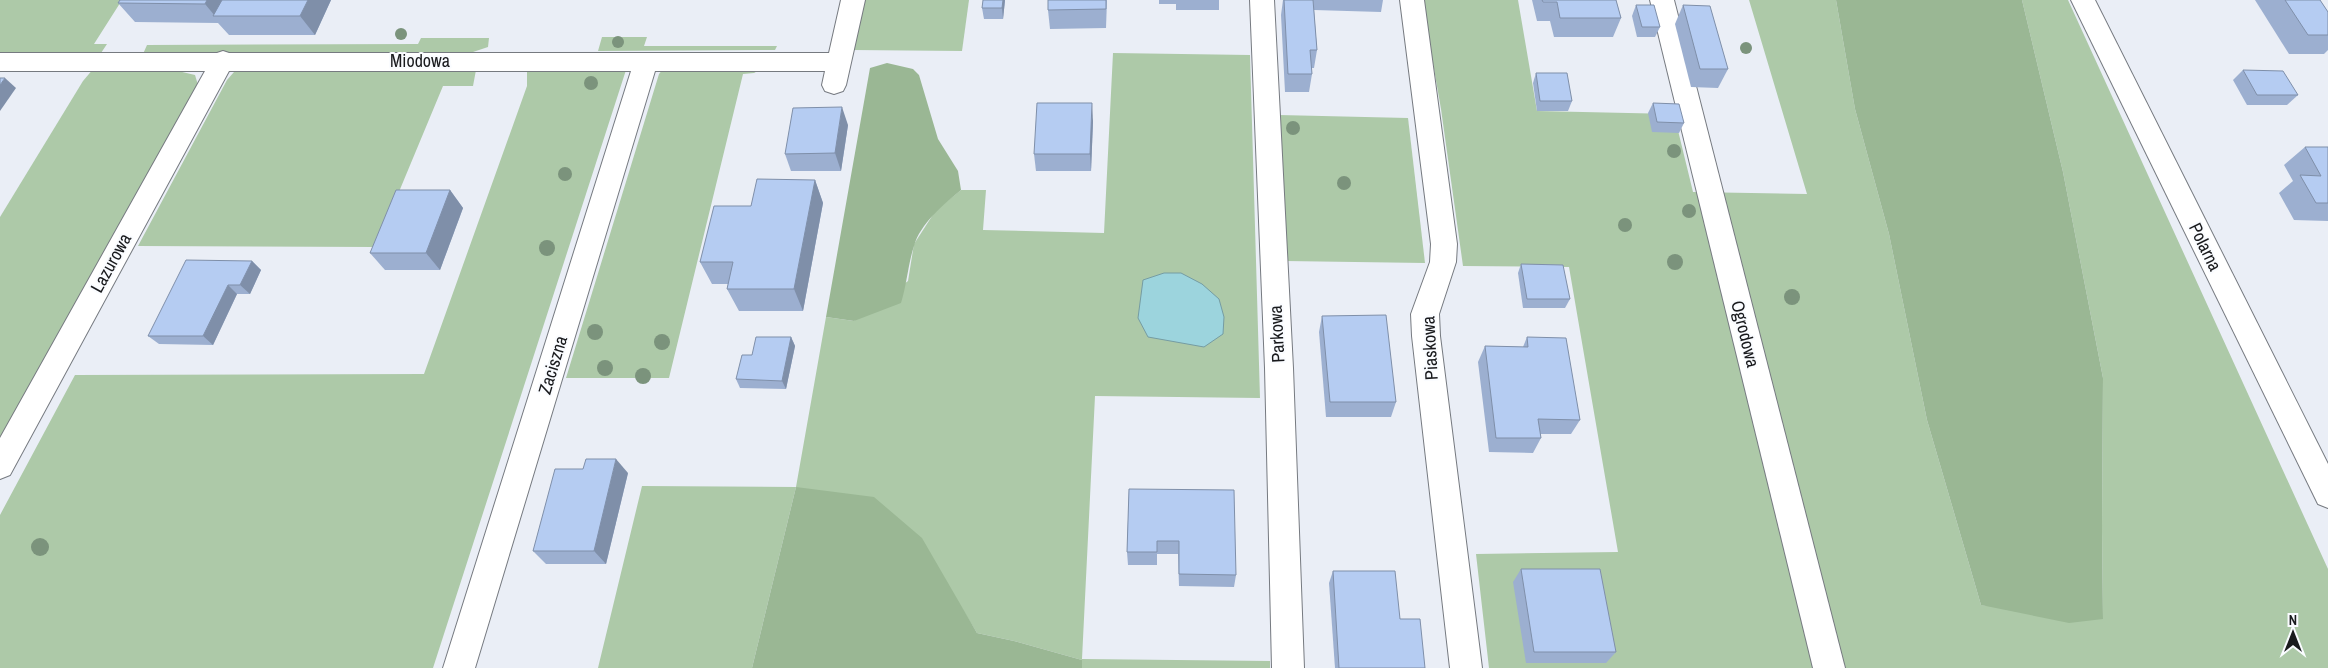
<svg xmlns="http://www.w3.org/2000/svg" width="2328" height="668" font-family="'Archivo Narrow',sans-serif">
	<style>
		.green { fill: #adc9a8 }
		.forest { fill: #9ab794 }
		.water { fill: #9cd4dd; stroke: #759ca3 }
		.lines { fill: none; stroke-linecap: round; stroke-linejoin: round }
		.minor-casing { stroke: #767a80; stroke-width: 2 }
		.minor { fill: #fff; fill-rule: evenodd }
		.tree { fill: #7b937c }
		.wall { fill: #9cafd0 }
		.shaded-wall { fill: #7f8fa9 }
		.building { fill: #b5ccf2; stroke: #7f8fa9 }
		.labels { text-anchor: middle; stroke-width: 4; stroke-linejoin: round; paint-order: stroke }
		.street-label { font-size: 18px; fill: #191a1d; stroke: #fafcff }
	</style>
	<rect width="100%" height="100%" fill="#eaeef6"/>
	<g class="green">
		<path d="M0,0H122L94,44H107L101,53L0,55Z"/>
		<path d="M864,0H969L962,51L852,50Z"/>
		<path d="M1422,0H1518L1537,111L1674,114L1693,192L1807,194L1749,0H1836L1855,109L1889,234L1927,420L1981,605L2103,618L2102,528L2103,378L2063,172L2022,0H2068L2328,569V668H1489L1476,554L1618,552L1569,267L1463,266L1441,109Z"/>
		<path d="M602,37H647L644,46H777L775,50L598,51Z"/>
		<path d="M421,38H489L488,47L467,54H143L147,45L418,44Z"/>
		<path d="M1113,53L1250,55L1260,398L1095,396L1082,659L1270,661V668H1082V660L1014,641L977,633L955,597L796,487L752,668H598L642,486L796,487L826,317L854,321L908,281L914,244L936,210L961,190H986L983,230L1104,233Z"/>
		<path d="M94,68L178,71L195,75L198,85L0,443V217L83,81Z"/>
		<path d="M763,68L754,73L743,74L669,378H566L659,74L663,69Z"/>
		<path d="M247,69L476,70L473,86H443L376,247L138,246L227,80L234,72Z"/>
		<path d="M626,70L433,668H0V515L75,375L424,374L527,86V71Z"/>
		<path d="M1279,115L1408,118L1425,263L1285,261Z"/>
	</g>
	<g class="forest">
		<path d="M1836,0H2022L2063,172L2103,378L2102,528L2103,619L2069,623L1981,605L1927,420L1889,234L1855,109Z"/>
		<path d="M887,63L913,69L919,75L938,139L958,171L961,190C944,204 920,224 914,246C908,264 907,284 901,303L854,321L826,317L870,68Z"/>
		<path d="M796,487L874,497L922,538L977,633L1014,641L1082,660V668H752Z"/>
	</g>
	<path class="water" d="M1164,273H1181L1202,284L1219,299L1224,317L1223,334L1204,347L1148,337L1138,318L1143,280Z"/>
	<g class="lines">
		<defs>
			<g id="minor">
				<path d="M841,0H865L846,85L843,91L834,94L825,91L822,85L825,71H655L475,668H443L631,71H229L10,475L0,479V438L205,71H0V53H217L223,51L229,53H829Z"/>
				<path d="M1250,0H1274L1293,368L1304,668H1272L1265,368Z"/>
				<path d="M1400,0H1424L1457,244L1456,262L1439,314L1440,336L1482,668H1450L1412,336L1411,314L1430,262L1431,244Z"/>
				<path d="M1650,0H1674L1845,668H1813Z"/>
				<path d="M2071,0H2095L2328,464V508L2318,504Z"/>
			</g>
		</defs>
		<use href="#minor" class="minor-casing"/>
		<use href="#minor" class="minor"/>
	</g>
	<g class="tree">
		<circle cx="401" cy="34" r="6"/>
		<circle cx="618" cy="42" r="6"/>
		<circle cx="1746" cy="48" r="6"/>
		<circle cx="591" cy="83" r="7"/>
		<circle cx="1293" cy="128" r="7"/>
		<circle cx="1674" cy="151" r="7"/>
		<circle cx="565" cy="174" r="7"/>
		<circle cx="1344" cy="183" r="7"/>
		<circle cx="1689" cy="211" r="7"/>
		<circle cx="1625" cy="225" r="7"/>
		<circle cx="547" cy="248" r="8"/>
		<circle cx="1675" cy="262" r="8"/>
		<circle cx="1792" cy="297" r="8"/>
		<circle cx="595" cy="332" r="8"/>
		<circle cx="662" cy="342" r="8"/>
		<circle cx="605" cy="368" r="8"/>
		<circle cx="643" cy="376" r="8"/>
		<circle cx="40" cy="547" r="9"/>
	</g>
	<g class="wall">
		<path d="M120,0H331L315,35H229L218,23L135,22L118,3Z"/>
		<path d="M1005,0L1003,19H984L982,8Z"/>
		<path d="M1107,0L1106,28L1050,29L1048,10Z"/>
		<path d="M1159,0H1219V10H1176V4H1159Z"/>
		<path d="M1283,0H1383L1381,12L1314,10L1317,50L1314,68H1311L1312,74L1309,92H1285L1281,15Z"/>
		<path d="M1532,0H1616L1621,18L1613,37H1554L1550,21H1537Z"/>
		<path d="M2255,0H2320L2328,12V50L2324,54H2289Z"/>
		<path d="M1636,5L1660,27L1655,37H1637L1632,16Z"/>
		<path d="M1683,5L1728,69L1718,88L1691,87L1675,24Z"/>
		<path d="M2243,70L2298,95L2287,105H2247L2233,80Z"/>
		<path d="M1536,73L1572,101L1568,111H1537L1533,83Z"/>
		<path d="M1653,103L1684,123L1679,133L1652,132L1648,113Z"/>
		<path d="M1093,121L1091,171H1036L1034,154Z"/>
		<path d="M848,125L841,171H791L785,154Z"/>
		<path d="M2305,147H2328V221L2294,220L2279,193L2293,181L2284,165Z"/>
		<path d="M815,180L823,203L803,311H739L727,289L728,284H712L700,262L751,206Z"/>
		<path d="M450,190L463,208L440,270H385L370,253Z"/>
		<path d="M252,261L261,270L250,294H237L213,345L159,344L148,336Z"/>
		<path d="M1521,264L1570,299L1565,308H1523L1518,273Z"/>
		<path d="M1322,316L1396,402L1391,417H1326L1319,332Z"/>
		<path d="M791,337L795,346L786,389L740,388L736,379L752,355Z"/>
		<path d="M1527,337L1580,420L1571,434H1540L1541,438L1533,453L1489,452L1478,362L1485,346L1523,347Z"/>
		<path d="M628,473L606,564H546L533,551Z"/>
		<path d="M1129,489L1236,575L1234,587L1179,586L1178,554H1157V565H1128L1127,552Z"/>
		<path d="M1521,569L1616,652L1606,663H1526L1513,582Z"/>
		<path d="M1333,571L1425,668H1335L1329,583Z"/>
	</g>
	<g class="shaded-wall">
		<path d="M207,0H233L215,16L205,4Z"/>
		<path d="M308,0H331L315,35L300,16Z"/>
		<path d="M1003,0H1005L1003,19L1002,8Z"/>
		<path d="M5,78L16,88L0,111V85Z"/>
		<path d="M1092,103L1093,121L1091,171L1090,154Z"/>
		<path d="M842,107L848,125L841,171L835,153Z"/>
		<path d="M815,180L823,203L803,311L794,289Z"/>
		<path d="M450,190L463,208L440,270L426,253Z"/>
		<path d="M252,261L261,270L250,294L240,285Z"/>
		<path d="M228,285L237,294L213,345L203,336Z"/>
		<path d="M791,337L795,346L786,389L782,381Z"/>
		<path d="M616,459L628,473L606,564L594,551Z"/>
	</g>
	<g class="building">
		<path d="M120,0H207L205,4L118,3Z"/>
		<path d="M222,0H308L300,16H213Z"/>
		<path d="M983,0H1003L1002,8H982Z"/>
		<path d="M1048,0H1106V9L1048,10Z"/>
		<path d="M1284,0H1313L1317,50H1310L1312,74H1288Z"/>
		<path d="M1542,0H1616L1621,18H1560L1557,2H1543Z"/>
		<path d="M2285,0H2320L2328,12V35H2308Z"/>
		<path d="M1636,5H1654L1660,27H1642Z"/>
		<path d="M1683,5L1710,6L1728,69H1700Z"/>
		<path d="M2243,70L2283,71L2298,95H2257Z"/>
		<path d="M1536,73H1567L1572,101H1540Z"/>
		<path d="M0,78H5L0,85Z"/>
		<path d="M1037,103H1092L1090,154H1034Z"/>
		<path d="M1653,103L1679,104L1684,123L1657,122Z"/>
		<path d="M842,107L835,153L785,154L793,108Z"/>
		<path d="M2305,147H2328V203H2316L2300,175L2321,176Z"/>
		<path d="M757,179L815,180L794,289H727L733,262H700L714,206H751Z"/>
		<path d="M396,190H450L426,253H370Z"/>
		<path d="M186,260L252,261L240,285H228L203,336H148Z"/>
		<path d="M1521,264L1563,265L1570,299H1527Z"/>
		<path d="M1386,315L1396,402H1330L1322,316Z"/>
		<path d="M756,337H791L782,381L736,379L742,355H752Z"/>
		<path d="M1527,337L1566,338L1580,420L1538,419L1541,438H1496L1485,346L1528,347Z"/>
		<path d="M586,459H616L594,551H533L555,469H583Z"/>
		<path d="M1129,489L1234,490L1236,575L1179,574V541H1157V552H1127Z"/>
		<path d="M1521,569H1600L1616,652H1534Z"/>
		<path d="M1333,571H1395L1400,619H1420L1425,668H1339Z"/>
	</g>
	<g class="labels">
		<g class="street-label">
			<text x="420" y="67">Miodowa</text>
			<text transform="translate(2205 247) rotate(64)" y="6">Polarna</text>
			<text transform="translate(111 263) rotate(-61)" y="6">Lazurowa</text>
			<text transform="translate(1277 334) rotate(-93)" y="6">Parkowa</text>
			<text transform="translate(1745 334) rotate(76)" y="6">Ogrodowa</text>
			<text transform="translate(1430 348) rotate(-93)" y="6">Piaskowa</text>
			<text transform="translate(553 365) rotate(-73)" y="6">Zaciszna</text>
		</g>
	</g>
	<g transform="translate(2293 633)" stroke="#fafcff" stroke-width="4" paint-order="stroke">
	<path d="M0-4L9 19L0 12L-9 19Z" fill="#191a1d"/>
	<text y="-8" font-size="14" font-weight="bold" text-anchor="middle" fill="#191a1d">N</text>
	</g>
</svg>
